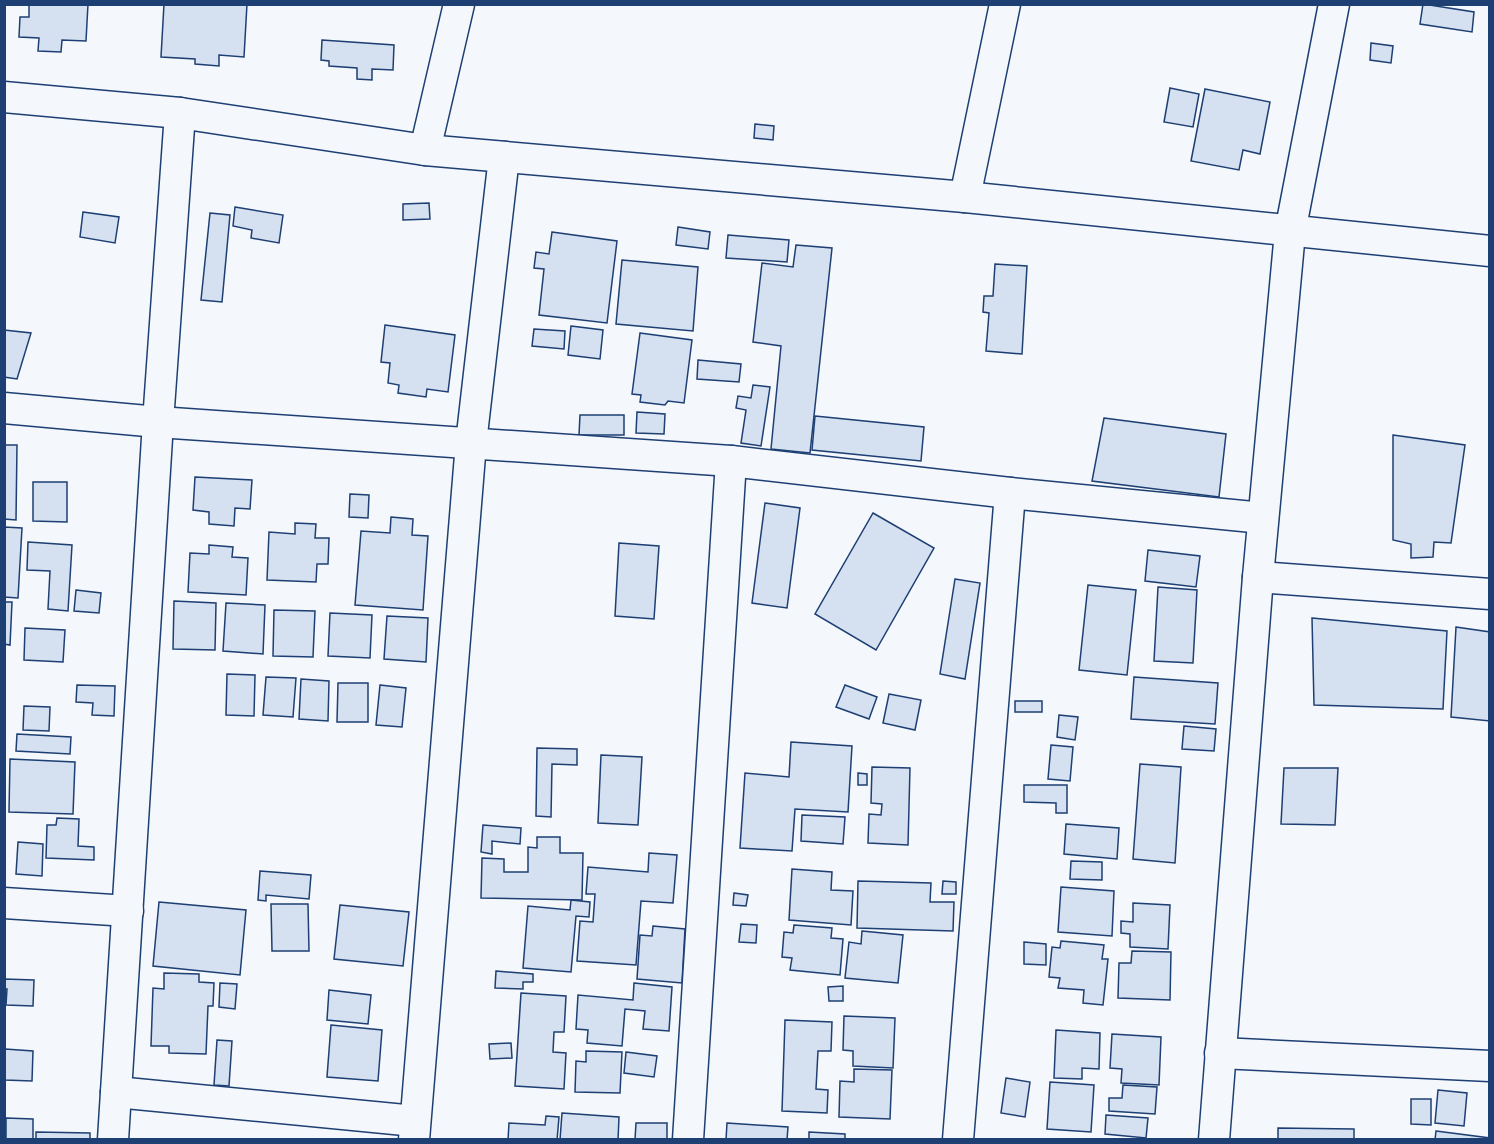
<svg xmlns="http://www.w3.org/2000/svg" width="1494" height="1144" font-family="Manrope,sans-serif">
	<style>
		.building { fill: #d5e0f0; stroke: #1d3f73; stroke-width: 1.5 }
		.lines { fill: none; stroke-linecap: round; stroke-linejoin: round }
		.minor-casing { stroke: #1d3f73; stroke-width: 33 }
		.minor { stroke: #f4f7fb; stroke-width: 30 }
	</style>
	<rect width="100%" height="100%" fill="#f4f7fb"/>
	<g class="building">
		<path d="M29,4H88L86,41L62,40L61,52L38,51L39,38L19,37L20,17H29Z"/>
		<path d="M164,4H247L244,57L219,55V66L195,64V59L161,57Z"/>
		<path d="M1423,4L1474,12L1472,32L1420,24Z"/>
		<path d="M322,40L394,45L393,70L372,69V80L357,79V68L329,66V61L321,60Z"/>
		<path d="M1371,43L1393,46L1391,63L1370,60Z"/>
		<path d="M1170,88L1199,94L1193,127L1164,122Z"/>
		<path d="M1205,89L1270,102L1260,154L1243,150L1239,170L1191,161Z"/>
		<path d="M755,124L774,126L773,140L754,138Z"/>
		<path d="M429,203L430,219L403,220V204Z"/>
		<path d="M235,207L283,215L279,243L251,238L252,230L233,226Z"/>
		<path d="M83,212L119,217L115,243L80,237Z"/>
		<path d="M210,213L230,215L222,302L201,300Z"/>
		<path d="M678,227L710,232L708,249L676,245Z"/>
		<path d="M552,232L617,241L607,323L539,315L544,269L534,268L536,252L549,254Z"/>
		<path d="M728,235L789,240L787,262L726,258Z"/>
		<path d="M796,245L832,248L810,453L771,449L781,346L753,342L762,263L793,267Z"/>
		<path d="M622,260L698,267L693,331L616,324Z"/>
		<path d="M995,264L1027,266L1022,354L986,351L989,313L983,312L984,296H993Z"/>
		<path d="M385,325L455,335L448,392L427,389L426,397L398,393L399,385L388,383L390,363L381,362Z"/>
		<path d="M571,326L603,330L600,359L568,355Z"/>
		<path d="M534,329L565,331L564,349L532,346Z"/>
		<path d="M4,330L31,333L17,379L4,377Z"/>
		<path d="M640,333L692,340L684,403L668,401L665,405L640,402L641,395L632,394Z"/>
		<path d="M698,360L741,364L739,382L697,379Z"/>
		<path d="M753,385L770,387L761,446L741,443L746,410L736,408L738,396L751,398Z"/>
		<path d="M637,412L665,414L664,434L636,433Z"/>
		<path d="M580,415H624V435H579Z"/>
		<path d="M815,416L924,427L921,461L812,450Z"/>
		<path d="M1104,418L1226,434L1219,497L1092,481Z"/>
		<path d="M1393,435L1465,445L1451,543L1434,542L1433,557L1411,558V544L1393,540Z"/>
		<path d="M4,445H17L16,520L4,519Z"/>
		<path d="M195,477L252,480L250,509L235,508L234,526L209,524V512L193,510Z"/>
		<path d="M33,482H67V522L33,521Z"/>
		<path d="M350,494L369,495L368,518L349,517Z"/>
		<path d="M765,503L800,508L787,608L752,603Z"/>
		<path d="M873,513L934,548L876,650L815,614Z"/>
		<path d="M391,517L413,519L412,535L428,536L423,610L355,605L361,531L390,533Z"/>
		<path d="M295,523L316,524L315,538H329L328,564H317L316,582L267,580L269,532L295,534Z"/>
		<path d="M4,527L22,528L18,598L4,597Z"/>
		<path d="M28,542L72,545L68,611L48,609L50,571L27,570Z"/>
		<path d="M619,543L659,546L654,619L615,616Z"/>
		<path d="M209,545L233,547L232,557L248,558L246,595L188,592L190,553L209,554Z"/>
		<path d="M1148,550L1200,556L1196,587L1145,581Z"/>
		<path d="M955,579L980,583L965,679L940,674Z"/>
		<path d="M1088,585L1136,590L1127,675L1079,670Z"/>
		<path d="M1158,587L1197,590L1193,663L1154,661Z"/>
		<path d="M76,590L101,593L99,613L74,611Z"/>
		<path d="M174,601L216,603L215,650L173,649Z"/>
		<path d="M4,602H12L10,645L4,644Z"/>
		<path d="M226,603L265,605L263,654L223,651Z"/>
		<path d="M274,610L315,611L313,657L273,656Z"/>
		<path d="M330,613L372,615L370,658L328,656Z"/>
		<path d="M387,616L428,618L426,662L384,659Z"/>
		<path d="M1312,618L1447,631L1443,709L1314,705Z"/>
		<path d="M1456,627L1490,632V721L1451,717Z"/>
		<path d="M25,628L65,630L63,662L24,660Z"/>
		<path d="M227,674L255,675L254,716L226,715Z"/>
		<path d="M266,677L296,678L293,717L263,715Z"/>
		<path d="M1134,677L1218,683L1215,724L1131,719Z"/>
		<path d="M301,679L329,681L328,721L299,719Z"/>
		<path d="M338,683H368V722H337Z"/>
		<path d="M77,685L115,686L114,716L92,715L93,703L76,702Z"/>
		<path d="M380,685L406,688L402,727L376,725Z"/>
		<path d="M845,685L877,697L869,719L836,707Z"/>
		<path d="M889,694L921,700L915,730L883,723Z"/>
		<rect x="1015" y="701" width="27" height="11"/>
		<path d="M24,706L50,707L49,731L23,730Z"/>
		<path d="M1059,715L1078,717L1075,740L1057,737Z"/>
		<path d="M1184,726L1216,729L1214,751L1182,749Z"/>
		<path d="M17,734L71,737L70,754L16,751Z"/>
		<path d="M791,742L852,746L848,812L795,809L792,851L740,848L745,773L789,777Z"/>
		<path d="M1051,745L1073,747L1070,781L1048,779Z"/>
		<path d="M537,748L577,749V765L552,764L551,817L536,816Z"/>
		<path d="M601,755L642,757L638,825L598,823Z"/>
		<path d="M10,759L75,762L73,814L9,812Z"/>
		<path d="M1140,764L1181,767L1175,863L1133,859Z"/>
		<path d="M872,767L910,768L908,845L868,843L869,814L881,815L882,804L871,803Z"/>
		<path d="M1284,768H1338L1335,825L1281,824Z"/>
		<path d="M858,773L867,774V785H858Z"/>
		<path d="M1024,785H1067V813H1056V803L1024,802Z"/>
		<path d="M802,815L845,817L843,844L801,841Z"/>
		<path d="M57,818L79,819L78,846L94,847V860L46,858L47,825H56Z"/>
		<path d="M1066,824L1119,828L1117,859L1064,854Z"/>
		<path d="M483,825L521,828L520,844L492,841V854L481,852Z"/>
		<path d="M537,837H560V853H583L582,900L481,898L482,858L504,859V872H528V847L537,848Z"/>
		<path d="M18,842L43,844L42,876L16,874Z"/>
		<path d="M649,853L677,855L673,903L641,901L636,965L577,961L580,921L593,922L595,894H586L588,867L648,872Z"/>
		<path d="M1071,861L1102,862V880L1070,879Z"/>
		<path d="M792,869L832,872L831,890L853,891L851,925L789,920Z"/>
		<path d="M260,871L311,875L309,899L266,895V901L258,900Z"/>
		<path d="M858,881L931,883L930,902H954L953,931L857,928Z"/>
		<path d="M943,881L956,882V894H942Z"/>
		<path d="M1061,887L1114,891L1112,936L1058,932Z"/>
		<path d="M734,893L748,895L746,906L733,905Z"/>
		<path d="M571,900L590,902L589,917L576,916L571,972L523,968L528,906L570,910Z"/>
		<path d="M159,902L246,910L240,975L153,966Z"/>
		<path d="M1133,903L1170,905L1168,949L1130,947V934L1121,933V921L1133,922Z"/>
		<path d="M271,904H308L309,951H272Z"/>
		<path d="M340,905L409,912L403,966L334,959Z"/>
		<path d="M741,924L757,925L756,943L739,942Z"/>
		<path d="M794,925L832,928L831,938L843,939L840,975L790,970L792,958L782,957L784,932L793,933Z"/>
		<path d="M653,926L685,929L682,983L637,979L640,935L652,936Z"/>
		<path d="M862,931L903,935L898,983L845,978L849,942L861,944Z"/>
		<path d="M1061,941L1104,945L1102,959H1108L1103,1005L1083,1003L1084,990L1058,988L1060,978L1049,977L1052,947L1060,948Z"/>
		<path d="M1024,942L1046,944V965L1024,964Z"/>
		<path d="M1132,951L1171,952L1170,1000L1118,998L1119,963H1131Z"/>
		<path d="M496,971L533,974V982H523V989L495,988Z"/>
		<path d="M164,973L199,974V982L214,983L213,1006H208L206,1054L169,1053V1046H151L153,988L164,989Z"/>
		<path d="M4,979L34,980L33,1006L6,1005L7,989H4Z"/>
		<path d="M220,983L237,984L235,1009L219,1007Z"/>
		<path d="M634,983L672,987L669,1031L643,1029L645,1011L625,1009L622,1046L587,1043L588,1030L576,1029L578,995L633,1000Z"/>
		<path d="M843,986V1001H829L828,987Z"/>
		<path d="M329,990L371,995L368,1024L327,1020Z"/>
		<path d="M521,993L566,996L564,1032H554L553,1052L566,1053L564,1089L515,1086Z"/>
		<path d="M844,1016L895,1018L893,1068L853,1066V1051L843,1050Z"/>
		<path d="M785,1020L832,1022L831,1051H818L816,1089L828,1090L827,1113L782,1111Z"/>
		<path d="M331,1025L382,1030L378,1081L327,1077Z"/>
		<path d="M1056,1030L1100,1033L1099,1069L1082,1068V1079L1054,1078Z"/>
		<path d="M1112,1034L1161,1037L1159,1085L1121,1083L1122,1069L1110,1068Z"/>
		<path d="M217,1040L232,1041L229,1086L214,1085Z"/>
		<path d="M511,1043L512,1058L490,1059L489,1044Z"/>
		<path d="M5,1049L33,1051L32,1081L5,1080Z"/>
		<path d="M586,1051L622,1052L620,1093L575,1092L576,1061L586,1062Z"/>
		<path d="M626,1052L657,1056L654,1077L624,1073Z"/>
		<path d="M854,1069L892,1070L890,1119L839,1117L840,1081L854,1082Z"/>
		<path d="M1006,1078L1030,1082L1025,1117L1001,1113Z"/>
		<path d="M1050,1082L1094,1085L1091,1132L1047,1129Z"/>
		<path d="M1123,1085L1157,1087L1155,1114L1109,1111V1098H1122Z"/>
		<path d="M1438,1090L1467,1093L1464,1126L1435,1123Z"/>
		<path d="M1411,1099H1431V1125L1411,1124Z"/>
		<path d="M562,1113L619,1117L618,1140H560Z"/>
		<path d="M1106,1115L1148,1118L1146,1138L1105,1134Z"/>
		<path d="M546,1116L559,1117L557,1140H508L509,1123L545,1125Z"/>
		<path d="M6,1118L33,1119V1140H6Z"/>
		<path d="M636,1123H667V1140H635Z"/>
		<path d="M727,1123L788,1127L787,1140H726Z"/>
		<path d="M1278,1128L1354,1129V1140H1278Z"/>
		<path d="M1436,1131L1490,1138V1140H1435Z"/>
		<path d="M36,1132L90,1133V1140H36Z"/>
		<path d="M809,1132L845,1134V1140H809Z"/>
	</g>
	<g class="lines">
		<defs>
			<g id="minor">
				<path d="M4,97L180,113L425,150L965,197L1490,251"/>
				<path d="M425,150L459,4"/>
				<path d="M965,197L1005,4"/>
				<path d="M4,408L158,422L731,461L1010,493L1263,518"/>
				<path d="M1258,577L1490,594"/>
				<path d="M4,903L128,911"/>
				<path d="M1220,1053L1490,1066"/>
				<path d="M116,1092L415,1121"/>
				<path d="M113,1140L158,422L180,113"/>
				<path d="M414,1140L471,443L504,157"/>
				<path d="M688,1140L731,461"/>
				<path d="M958,1140L1010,493"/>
				<path d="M1214,1140L1258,577L1290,232L1334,4"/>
			</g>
		</defs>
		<use href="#minor" class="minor-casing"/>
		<use href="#minor" class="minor"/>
	</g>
	<rect width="1494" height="1144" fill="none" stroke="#1d3f73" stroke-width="12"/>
</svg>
